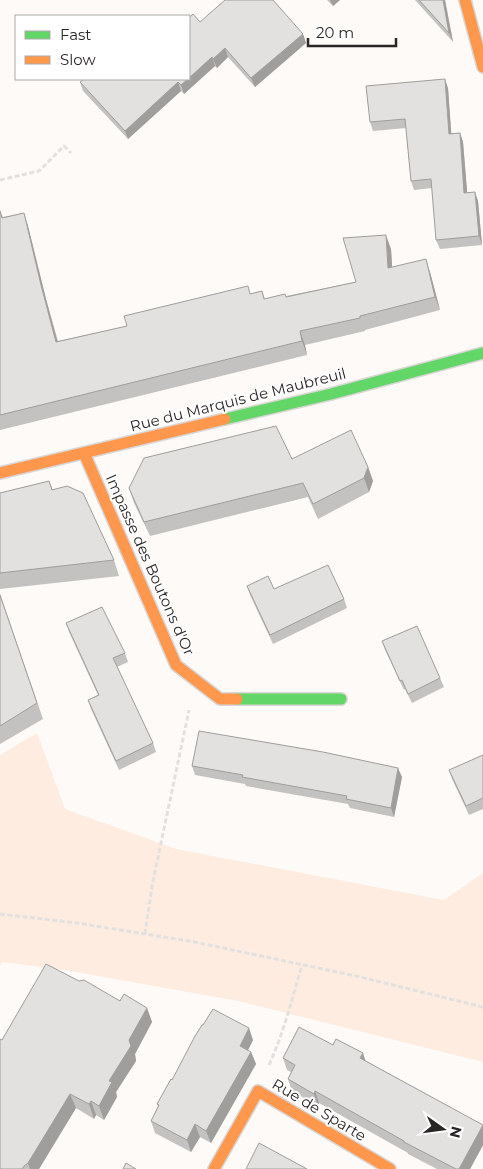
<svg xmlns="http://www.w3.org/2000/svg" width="483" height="1169" font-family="Montserrat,sans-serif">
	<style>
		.green { fill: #feece0 }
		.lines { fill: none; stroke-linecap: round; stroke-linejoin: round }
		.fast-casing { stroke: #d9d6d5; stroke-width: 14 }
		.slow-casing { stroke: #d9d6d5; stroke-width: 14 }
		.path { stroke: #e3e1e0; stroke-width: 3; stroke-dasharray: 5 2.5; stroke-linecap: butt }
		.fast { stroke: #63d668; stroke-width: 11 }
		.slow { stroke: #ff974d; stroke-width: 11 }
		.wall { fill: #c3c2c0 }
		.shaded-wall { fill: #9f9e9c }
		.building { fill: #e3e1df; stroke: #9f9e9c }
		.labels { text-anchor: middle; stroke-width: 4; stroke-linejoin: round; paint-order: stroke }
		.street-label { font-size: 15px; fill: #292725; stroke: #fff }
	</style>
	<rect width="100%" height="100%" fill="#fdfaf7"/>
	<path class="green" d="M37,733L65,809L176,849L444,900L483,873V1062L238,1001L64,970L3,962L0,965V755Z"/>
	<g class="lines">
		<defs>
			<g id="fast">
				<path d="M225,419L331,394L483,353"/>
				<path d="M237,699H341"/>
			</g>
			<g id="slow">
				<path d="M465,0L483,67"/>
				<path d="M84,453L176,665L220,699H237"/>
				<path d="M0,473L225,419"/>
				<path d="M214,1169L258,1091L390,1169"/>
			</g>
		</defs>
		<use href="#fast" class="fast-casing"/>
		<use href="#slow" class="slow-casing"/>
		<g class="path">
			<path d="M0,180L39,171L64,146L71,153"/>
			<path d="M0,914L77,923L195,942L356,976L483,1007"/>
			<path d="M145,934L152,886L189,710"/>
			<path d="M269,1065C284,1032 292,999 302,965"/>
		</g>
		<use href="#fast" class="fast"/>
		<use href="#slow" class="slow"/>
	</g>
	<g class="wall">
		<path d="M327,0H340L333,6Z"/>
		<path d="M415,0H445L453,42Z"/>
		<path d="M200,22L303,34L306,43L255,87L228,57L217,68L215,66L184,94L181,91L128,139L83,91L80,82L189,79Z"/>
		<path d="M448,88L451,133H460L463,142L467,193L478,201L482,245L440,249L436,240L432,188L414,190L411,181L406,128L373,131L370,122Z"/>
		<path d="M0,211L3,217L24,213L28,226L46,299L58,341L127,326L262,291L265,299L286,296L356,282L391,249L392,267L430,272L440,310L365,330V331L305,345L307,355L0,430Z"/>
		<path d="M292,459L368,467L373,481L369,492L318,519L308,497L150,536L134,503L129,488Z"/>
		<path d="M49,481L53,490L114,560L119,576L0,589V493Z"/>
		<path d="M247,586L344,599L347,608L273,644L250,595Z"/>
		<path d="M0,594L43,719L0,744Z"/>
		<path d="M66,623L125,653L128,662L117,667L153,743L156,752L119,770L91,709L88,700L98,695L69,632Z"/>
		<path d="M382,641L440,678L444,687L412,703L405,689L404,690L385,650Z"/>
		<path d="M483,755V809L469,815L452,779L449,770Z"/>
		<path d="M192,766L402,777L394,817L350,808L348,804L246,786L245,784L195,775Z"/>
		<path d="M79,981L120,1001L147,1008L152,1022L135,1054L136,1061L116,1092L117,1097L104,1120L96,1115L94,1119L76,1108L39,1169H0L2,1040Z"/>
		<path d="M253,1040L248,1050L251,1052L256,1064L211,1143L200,1137L191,1152L155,1133L151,1121L158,1106L157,1104L172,1080Z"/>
		<path d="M333,1045L366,1061L483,1126V1145L470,1169H437L408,1154V1153L319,1103L318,1106L292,1091L288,1079L291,1072L287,1070L283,1058Z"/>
	</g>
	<g class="shaded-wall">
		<path d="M330,0H340L333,6Z"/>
		<path d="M443,0H445L453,42L449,33Z"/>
		<path d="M303,34L306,43L255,87L251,78Z"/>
		<path d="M225,48L228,57L217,68L213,59Z"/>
		<path d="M212,57L215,66L184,94L181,85Z"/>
		<path d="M445,79L448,88L452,143L449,134Z"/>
		<path d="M178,82L181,91L128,139L125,131Z"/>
		<path d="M460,133L463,142L468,202L464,193Z"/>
		<path d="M475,192L478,201L482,245L479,236Z"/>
		<path d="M24,213L28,226L46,299L61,355L56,342L41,285Z"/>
		<path d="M386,235L391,249L393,281L388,268Z"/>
		<path d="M426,259L430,272L440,310L435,297Z"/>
		<path d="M300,331L305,345L307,355L302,341Z"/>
		<path d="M368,467L373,481L369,492L364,478Z"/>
		<path d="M398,768L402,777L394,817L391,808Z"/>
		<path d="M147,1008L152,1022L135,1054L136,1061L116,1092L117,1097L104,1120L99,1106L109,1081L129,1040Z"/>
		<path d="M249,1028L253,1040L244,1058L240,1046Z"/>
		<path d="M251,1052L256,1064L211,1143L206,1131Z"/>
		<path d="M363,1053L367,1065L360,1058Z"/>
		<path d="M315,1091L319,1103L318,1106L314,1094Z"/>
		<path d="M70,1094L76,1108L39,1169H30L28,1163Z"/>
		<path d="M91,1101L96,1115L94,1119L89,1104Z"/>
		<path d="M195,1124L200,1137L191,1152L187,1140Z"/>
		<path d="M483,1125V1145L470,1169H459Z"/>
	</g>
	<g class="building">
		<path d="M225,0H273L303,34L251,78L225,48L213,59L212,57L189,78V18L193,14L200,22Z"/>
		<path d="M419,0H443L449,33Z"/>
		<path d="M84,79H188L181,85L178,82L125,131L80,82Z"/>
		<path d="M445,79L449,134L460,133L464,193L475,192L479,236L436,240L431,179L411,181L405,119L370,122L366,86Z"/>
		<path d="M0,211L2,218L24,213L41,285L56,342L127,326L124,316L248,286L250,294L262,291L264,299L285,294L286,297L356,282L343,238L386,235L388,268L426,259L435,297L360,316V318L300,331L302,341L0,415Z"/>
		<path d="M276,426L292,459L351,430L368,467L364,478L313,504L303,483L144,522L129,488L144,458Z"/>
		<path d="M49,481L52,490L67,486L83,493L114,560L0,573V493Z"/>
		<path d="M328,565L344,599L270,635L247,586L268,576L274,589Z"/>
		<path d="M0,595L37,703L0,726Z"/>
		<path d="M102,607L125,653L113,658L153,743L116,761L88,700L99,695L66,623Z"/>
		<path d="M417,626L440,678L408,694L402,680L400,681L382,641Z"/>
		<path d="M199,731L323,752L398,768L391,808L346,799L347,796L242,777L243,775L192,766Z"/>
		<path d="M483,755V798L466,806L449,770Z"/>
		<path d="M46,964L79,981L84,980L120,1001L124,994L147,1008L129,1040L131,1046L109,1081L112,1082L99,1106L91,1101L89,1104L70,1094L28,1163L24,1166L22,1169H0V1039L2,1040Z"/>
		<path d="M213,1009L249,1028L240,1046L251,1052L206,1131L195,1124L187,1140L151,1121L159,1105L157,1104L171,1079L172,1080L195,1036L202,1025H203Z"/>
		<path d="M299,1027L333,1045L336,1039L363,1053L360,1058L483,1125L459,1169H456L404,1142V1141L315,1091L314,1094L288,1079L295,1065L283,1058Z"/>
		<path d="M259,1143L307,1169H246Z"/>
		<path d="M126,1163L136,1169H123Z"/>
	</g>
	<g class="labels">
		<g class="street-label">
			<text transform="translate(238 400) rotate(-14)" y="5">Rue du Marquis de Maubreuil</text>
			<text transform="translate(150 565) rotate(66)" y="5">Impasse des Boutons d'Or</text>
			<text transform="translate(319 1110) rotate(31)" y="5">Rue de Sparte</text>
		</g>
	</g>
	<rect x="15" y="15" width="175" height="65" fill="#ffffff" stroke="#a9a9a8"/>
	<rect x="25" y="31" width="25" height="8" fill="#63d668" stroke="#a9a9a8"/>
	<text x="60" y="40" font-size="15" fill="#292725">Fast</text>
	<rect x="25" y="56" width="25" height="8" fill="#ff974d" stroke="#a9a9a8"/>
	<text x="60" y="65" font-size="15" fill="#292725">Slow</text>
	<g transform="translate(443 1129) rotate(104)" stroke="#ffffff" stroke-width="4" paint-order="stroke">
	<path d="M0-4L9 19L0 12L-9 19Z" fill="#292725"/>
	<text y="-8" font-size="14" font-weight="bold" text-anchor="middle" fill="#292725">N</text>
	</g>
	<path d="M308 38v8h88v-8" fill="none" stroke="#292725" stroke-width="2.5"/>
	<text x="316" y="38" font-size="15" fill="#292725" stroke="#ffffff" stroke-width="4" paint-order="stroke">20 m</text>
</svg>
